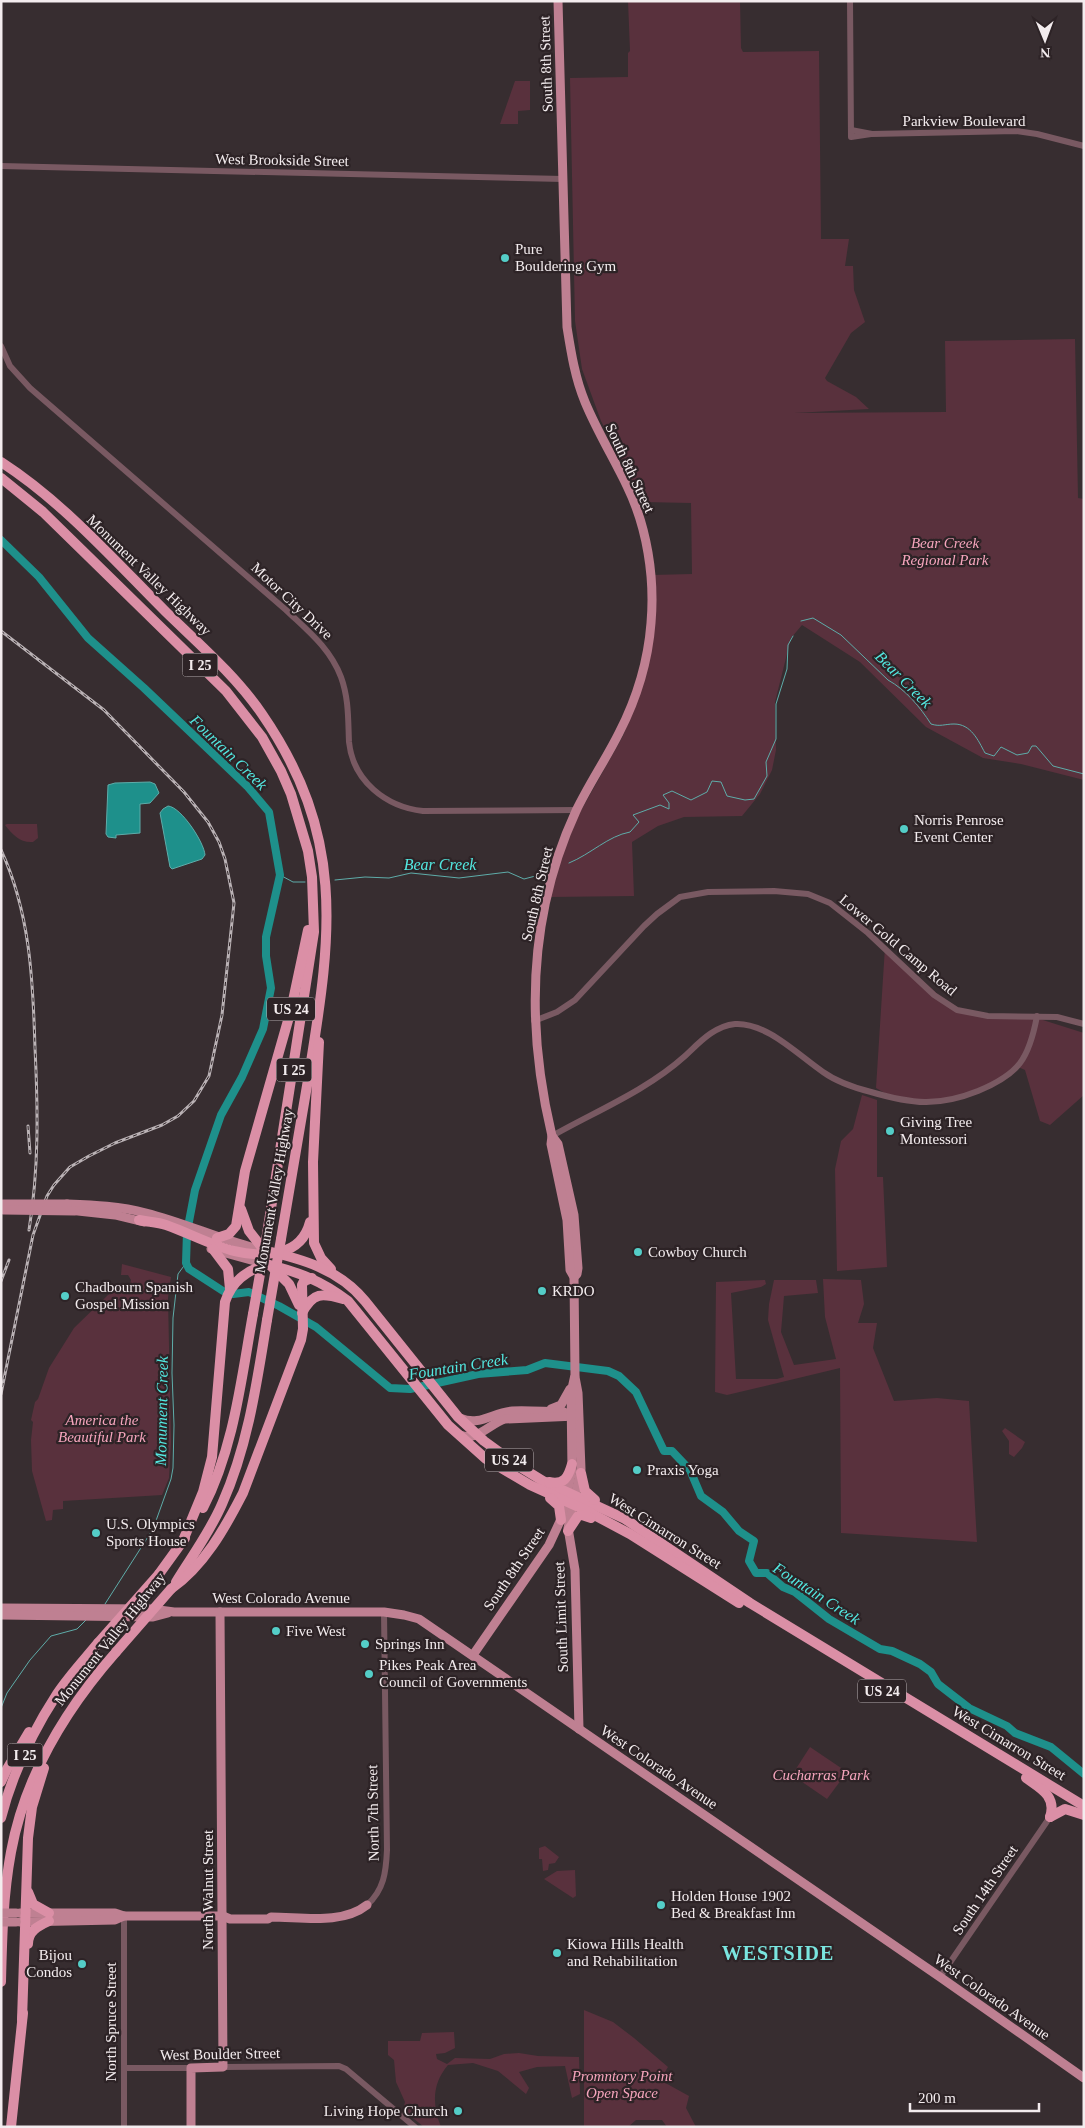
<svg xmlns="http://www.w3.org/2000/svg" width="1085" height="2128" font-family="'Times New Roman',serif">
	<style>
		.green { fill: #59313d }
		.water { fill: #1e908b; stroke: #5eaca9 }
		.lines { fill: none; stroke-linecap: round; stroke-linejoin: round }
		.stream { stroke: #5eaca9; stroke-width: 1 }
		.river { stroke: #1e908b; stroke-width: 8 }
		.minor { stroke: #795962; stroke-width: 6 }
		.major { stroke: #bf8092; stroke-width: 9 }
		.highway { stroke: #db8fa6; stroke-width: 10 }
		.rail-casing { stroke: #bab2b5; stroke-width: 3 }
		.rail { stroke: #2d2326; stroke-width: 1; stroke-dasharray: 4; stroke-linecap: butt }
		.major-bridge { stroke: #bf8092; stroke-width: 9 }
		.highway-bridge { stroke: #db8fa6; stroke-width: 10 }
		.poi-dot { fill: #54cdc7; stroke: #2d2326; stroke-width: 2 }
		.labels { text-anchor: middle; stroke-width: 4.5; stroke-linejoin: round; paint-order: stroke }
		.shield { fill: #2d2326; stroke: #b8b0b2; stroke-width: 1 }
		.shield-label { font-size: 14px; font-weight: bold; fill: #f3ecee }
		.street-label { font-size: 15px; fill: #f3ecee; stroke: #2d2326 }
		.poi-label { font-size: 15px; fill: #f3ecee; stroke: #2d2326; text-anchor: start }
		.park-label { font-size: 15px; font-style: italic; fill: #f6a5bd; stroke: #2d2326 }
		.water-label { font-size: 16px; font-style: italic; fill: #53e8e1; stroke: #2d2326 }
		.district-label { font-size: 20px; font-weight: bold; letter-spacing: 1px; fill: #7ae5df; stroke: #2d2326 }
	</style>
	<rect width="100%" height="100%" fill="#372d30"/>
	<g class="green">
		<path d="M628,1H740L741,48L743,52L819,51L821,239H849L845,266H853L854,290L865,322L851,333L825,378L827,381L856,397L869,409L794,413L946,412L945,341L1075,339L1078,498L1084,499V780L1021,764L983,758L926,727L860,662L802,625L791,638L775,702L776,750L772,770L760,794L742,816L684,817L658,826L632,842L634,896L550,897L559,863L578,816L623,736L640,694L652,575L692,574L691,503L643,502L601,421L582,369L575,321L570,78L628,77V53L630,51Z"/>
		<path d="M515,81H530V110L518,111V124H500Z"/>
		<path d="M7,824H37L38,838L33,842C20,843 13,835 5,825Z"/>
		<path d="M885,947L951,1006L979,1015H1027L1084,1033V1095L1050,1125L1040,1121L1025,1070L1018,1067L1012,1073L955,1099L897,1100L876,1088Z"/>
		<path d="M862,1095L877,1100V1177H883L887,1267L837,1271L835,1169L841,1141L853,1129Z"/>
		<path d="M122,1264L171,1277L168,1298L171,1442L169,1478L162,1495L63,1501V1509L53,1510L52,1520L46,1521L32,1471L31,1440L33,1422L31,1420L35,1402L38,1399L49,1368L74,1328L108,1295L117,1290L129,1288L131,1280L128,1275H121Z"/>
		<path d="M823,1279L861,1280L864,1304L858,1323H877L873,1348L894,1401L937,1398L969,1401L977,1542L841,1533L840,1368L727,1395L715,1392L716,1282L765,1280L766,1284L761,1287L731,1293L736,1379H777L784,1377L768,1320L769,1304L774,1280H816L818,1293L784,1296L781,1332L794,1365L836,1359L825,1317Z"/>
		<path d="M1005,1428L1025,1442L1022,1448L1014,1457L1009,1454V1441L1002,1431Z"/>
		<path d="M810,1747L847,1772L827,1799L792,1775Z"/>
		<path d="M545,1846L559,1857L555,1863L549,1864L548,1870L543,1871L542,1859H539V1848Z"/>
		<path d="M575,1870L576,1896L573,1898L544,1879L557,1871Z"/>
		<path d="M584,2010L613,2022L634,2038L668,2067L660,2080L689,2096L686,2108L696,2127H667L662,2120H636L628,2127H584Z"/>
		<path d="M454,2032L455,2048L445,2053L436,2054L437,2059L447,2064L455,2058L490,2059L504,2054L519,2053L538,2056L579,2057L580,2094L572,2098L565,2066L537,2067L519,2072L529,2088L526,2094L498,2071L473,2063L448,2065C432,2084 432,2104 441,2127H424L403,2110L405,2102L396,2082L394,2060L388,2055V2041H420L422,2033Z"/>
	</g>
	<g class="water">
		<path d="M150,782L155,784L159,793L150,803L140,804V833L116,835V838L108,837L106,834L108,785L115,783Z"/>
		<path d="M168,806C181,807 204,842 205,855L202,859L172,869L170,867L160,813L163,809Z"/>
	</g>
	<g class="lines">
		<g class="stream">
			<path d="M801,621L813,618L841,635L888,680C906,690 920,707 931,724C940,727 945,724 954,724C971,724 978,740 985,753L994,756L1001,747L1017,755L1028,753L1032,746H1036L1053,766L1084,774"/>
			<path d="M569,863C591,854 608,836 630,832L639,822L633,815L660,805L669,809V803L663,795L672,791L691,800L707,792L712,781L721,782L727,796L745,800L754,799L767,776L766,762L776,739V704L787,669L788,645L793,636"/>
			<path d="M280,875L293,882H305"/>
			<path d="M335,880L365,877L389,878L411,873L459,878L508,872L524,879L543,874"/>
			<path d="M105,1604L153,1529L171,1479L173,1468L174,1425L172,1373L173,1318L178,1274L186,1263"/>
			<path d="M1,1708L7,1693L30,1660L51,1636L77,1629L87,1619"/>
		</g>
		<path class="river" d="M1,540L39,577L88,638L144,688L247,786L269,812L280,875L266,937V956L271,988L263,1029L242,1077L221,1115L195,1190L187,1232L186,1263L189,1269L223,1291L233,1294L249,1292L279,1306L316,1327L390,1388L410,1389L478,1374L527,1370L545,1363L608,1371L619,1376L636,1392L664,1451H672L690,1470L701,1496L723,1512L739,1531L754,1541L749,1561L756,1573H767L783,1587L795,1592L829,1619L880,1649L892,1651L920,1664L931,1672L938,1684L969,1708L1007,1726L1015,1733L1051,1747L1084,1774"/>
		<g class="minor">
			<path d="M850,1L851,137L871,134"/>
			<path d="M851,130L872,134L1016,131L1037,134L1084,146"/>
			<path d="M1,166L563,179"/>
			<path d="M1,346L10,366L30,388L286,610C308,631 330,648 341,677C349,699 348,720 349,742C353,781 386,807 423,811L577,810"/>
			<path d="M534,1021L557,1012L575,1000L644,926L657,914L680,897L708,892L774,891L808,894L830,903L868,933L934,995L957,1010L988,1016L1057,1017L1084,1024"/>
			<path d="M552,1136C596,1111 646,1091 685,1056C699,1043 714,1026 735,1024C766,1022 798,1055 823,1072C837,1082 855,1088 871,1092C912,1104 938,1107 978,1091C1019,1074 1029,1059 1037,1016"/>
			<path d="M367,1905C384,1890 386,1872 387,1850L384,1612"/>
			<path d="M124,1916V2127"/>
			<path d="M940,1977L1050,1817"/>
			<path d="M223,2067L339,2066L346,2069L415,2127"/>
			<path d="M124,2068H191"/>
		</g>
		<g class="major">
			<path d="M552,1136L558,1144L574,1215L578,1268L577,1274L574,1277"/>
			<path d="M67,1204C93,1205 120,1206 146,1213C186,1223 223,1241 263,1250"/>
			<path d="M78,1211L115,1215L144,1222"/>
			<path d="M211,1249L266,1264"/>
			<path d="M575,1377L578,1393L581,1469L568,1528L575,1570L579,1729"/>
			<path d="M551,1409L561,1405L570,1389"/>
			<path d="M460,1418C480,1427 493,1412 512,1411C529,1410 547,1412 564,1412"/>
			<path d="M460,1435C477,1442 489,1424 505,1419L576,1416"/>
			<path d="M1,1608L152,1609L174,1612H384L404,1615L419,1619L940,1977L1084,2078"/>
			<path d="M1,1615L153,1617L168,1613"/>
			<path d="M473,1655L549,1545L562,1517L572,1470L571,1393L575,1375L574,1277L570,1270L567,1220L551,1144L552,1136C526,1027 528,915 576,811C589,784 606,759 619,733C637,698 648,662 651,623C655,577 647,527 627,486C613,457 597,431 585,402C575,378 571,352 567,327L558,1"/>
			<path d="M20,1913H115L124,1916"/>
			<path d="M20,1922L115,1920L124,1916H223L230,1919H268L271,1917C302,1917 342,1925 367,1905"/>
			<path d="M191,2127V2068L223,2067L220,1612"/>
		</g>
		<g class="highway">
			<path d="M1,462C63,502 114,560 166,612C199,644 236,676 262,714C345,835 332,932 310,1068C300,1125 291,1182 281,1239"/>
			<path d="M1,478L43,512L226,691L262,737L281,771L291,794L308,851L312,877L314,932L267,1234"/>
			<path d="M319,1042L313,1162L314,1243L321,1258L331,1269"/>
			<path d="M241,1209L249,1231L267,1254"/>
			<path d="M139,1220C148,1222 157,1222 166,1225C203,1238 238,1262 280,1252C296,1248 306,1238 310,1222"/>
			<path d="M217,1238L229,1234L236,1226L245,1171L291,1010L308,930"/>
			<path d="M213,1249L228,1269L230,1289"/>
			<path d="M263,1250C302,1259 339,1269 365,1301L458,1417L484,1441L517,1465L543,1481L625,1519L750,1603L1084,1806"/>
			<path d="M266,1264C299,1272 322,1281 348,1301L448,1425L486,1459L530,1485L583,1509L630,1534L739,1603"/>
			<path d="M271,1266L289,1284L299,1305"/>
			<path d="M302,1313C313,1292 322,1293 343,1299"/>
			<path d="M581,1473L585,1491L595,1500"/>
			<path d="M549,1482C564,1485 568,1478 572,1464"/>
			<path d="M550,1498L559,1506L561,1520"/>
			<path d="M203,1508C234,1448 241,1380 253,1314"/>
			<path d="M568,1531L578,1516L582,1515L591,1518"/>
			<path d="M182,1543L203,1492L212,1457L225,1302C232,1281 246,1271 267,1264"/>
			<path d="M159,1574L185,1538"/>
			<path d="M176,1582C192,1556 210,1532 222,1504C248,1446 257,1382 267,1320"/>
			<path d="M171,1589C204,1566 225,1528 243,1493L301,1340L303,1329L302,1285L304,1281L312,1278"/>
			<path d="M1026,1778C1040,1788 1057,1796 1050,1817"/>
			<path d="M1,1782L7,1769L29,1732"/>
			<path d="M1050,1817L1065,1809L1084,1815"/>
			<path d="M1,1818C12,1775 33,1731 57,1694C69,1676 84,1660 98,1643"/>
			<path d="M28,1892L33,1904L49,1913"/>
			<path d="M28,1944C28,1931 38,1926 49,1921"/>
			<path d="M1,1982C2,1939 3,1895 11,1852C25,1775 65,1710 116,1652"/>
			<path d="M22,2020L28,1838L32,1807L44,1768"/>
			<path d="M11,2127L23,2013"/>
		</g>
		<defs>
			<g id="rail">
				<path d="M1,631L104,710L184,792L208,822L219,842L225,859L234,903L222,1015L209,1076L194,1101L178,1116L162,1125L115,1143L89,1156L70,1167L54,1185L47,1196L33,1235L1,1394"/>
				<path d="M1,850C30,912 33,980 35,1048C38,1109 39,1169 29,1230"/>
				<path d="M28,1126L30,1153"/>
				<path d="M1,1281L9,1260"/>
			</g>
		</defs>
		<use href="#rail" class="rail-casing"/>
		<use href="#rail" class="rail"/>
		<g class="major-bridge">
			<path d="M3,1204H67"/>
			<path d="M3,1210L75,1211"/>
			<path d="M1,1913H16"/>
			<path d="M1,1922H16"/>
		</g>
		<g class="highway-bridge">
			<path d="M253,1314L267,1234"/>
			<path d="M267,1320L281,1239"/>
			<path d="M98,1643L159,1574"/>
			<path d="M116,1652L171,1589"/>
		</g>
	</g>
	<g class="poi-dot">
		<circle cx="505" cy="258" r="5"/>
		<circle cx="904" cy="829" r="5"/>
		<circle cx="890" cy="1131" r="5"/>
		<circle cx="638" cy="1252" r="5"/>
		<circle cx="542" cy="1291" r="5"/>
		<circle cx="65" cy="1296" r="5"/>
		<circle cx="637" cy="1470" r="5"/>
		<circle cx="96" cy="1533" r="5"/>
		<circle cx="276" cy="1631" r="5"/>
		<circle cx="365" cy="1644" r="5"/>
		<circle cx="369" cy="1674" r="5"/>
		<circle cx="661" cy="1905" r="5"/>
		<circle cx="557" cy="1953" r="5"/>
		<circle cx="82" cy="1964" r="5"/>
		<circle cx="458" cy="2111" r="5"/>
	</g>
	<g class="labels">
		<g class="shield">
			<rect x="182.5" y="653.5" width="35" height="23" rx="4"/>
			<rect x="267" y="997.5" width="48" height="23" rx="4"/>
			<rect x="276.5" y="1058.5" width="35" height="23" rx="4"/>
			<rect x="485" y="1448.5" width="48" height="23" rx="4"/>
			<rect x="858" y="1679.5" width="48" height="23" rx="4"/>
			<rect x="7.5" y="1743.5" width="35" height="23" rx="4"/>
		</g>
		<g class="shield-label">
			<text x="200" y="670">I 25</text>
			<text x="291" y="1014">US 24</text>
			<text x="294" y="1075">I 25</text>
			<text x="509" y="1465">US 24</text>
			<text x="882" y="1696">US 24</text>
			<text x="25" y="1760">I 25</text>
		</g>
		<g class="street-label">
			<text transform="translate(546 64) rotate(-92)" y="5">South 8th Street</text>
			<text x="964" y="126">Parkview Boulevard</text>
			<text transform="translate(282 160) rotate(1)" y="5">West Brookside Street</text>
			<text transform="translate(630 468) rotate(65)" y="5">South 8th Street</text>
			<text transform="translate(149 575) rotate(44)" y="5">Monument Valley Highway</text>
			<text transform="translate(292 601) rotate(43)" y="5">Motor City Drive</text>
			<text transform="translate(537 894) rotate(-77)" y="5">South 8th Street</text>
			<text transform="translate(898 945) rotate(40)" y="5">Lower Gold Camp Road</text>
			<text transform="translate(274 1191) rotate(-80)" y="5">Monument Valley Highway</text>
			<text transform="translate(665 1531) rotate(32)" y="5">West Cimarron Street</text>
			<text transform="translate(514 1569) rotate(-56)" y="5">South 8th Street</text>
			<text x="281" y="1603">West Colorado Avenue</text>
			<text transform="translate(561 1617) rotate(-92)" y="5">South Limit Street</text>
			<text transform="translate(110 1639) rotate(-51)" y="5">Monument Valley Highway</text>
			<text transform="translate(1009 1743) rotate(31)" y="5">West Cimarron Street</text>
			<text transform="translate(659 1767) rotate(34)" y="5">West Colorado Avenue</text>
			<text transform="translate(373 1813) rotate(-91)" y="5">North 7th Street</text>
			<text transform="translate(208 1890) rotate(-90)" y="5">North Walnut Street</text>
			<text transform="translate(985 1890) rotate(-56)" y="5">South 14th Street</text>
			<text transform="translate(992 1997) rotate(35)" y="5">West Colorado Avenue</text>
			<text transform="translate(111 2022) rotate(-90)" y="5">North Spruce Street</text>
			<text transform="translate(220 2054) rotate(-1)" y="5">West Boulder Street</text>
		</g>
		<g class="poi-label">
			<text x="515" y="254">Pure<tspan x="515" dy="17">Bouldering Gym</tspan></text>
			<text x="914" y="825">Norris Penrose<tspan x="914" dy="17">Event Center</tspan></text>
			<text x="900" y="1127">Giving Tree<tspan x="900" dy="17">Montessori</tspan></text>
			<text x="648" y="1257">Cowboy Church</text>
			<text x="75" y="1292">Chadbourn Spanish<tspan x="75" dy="17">Gospel Mission</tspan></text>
			<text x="552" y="1296">KRDO</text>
			<text x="647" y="1475">Praxis Yoga</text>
			<text x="106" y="1529">U.S. Olympics<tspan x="106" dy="17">Sports House</tspan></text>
			<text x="286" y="1636">Five West</text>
			<text x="375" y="1649">Springs Inn</text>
			<text x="379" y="1670">Pikes Peak Area<tspan x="379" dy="17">Council of Governments</tspan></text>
			<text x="671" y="1901">Holden House 1902<tspan x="671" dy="17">Bed &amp; Breakfast Inn</tspan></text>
			<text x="567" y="1949">Kiowa Hills Health<tspan x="567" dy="17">and Rehabilitation</tspan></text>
			<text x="72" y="1960" text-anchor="end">Bijou<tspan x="72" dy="17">Condos</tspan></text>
			<text x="448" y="2116" text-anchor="end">Living Hope Church</text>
		</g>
		<g class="park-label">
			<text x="945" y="548">Bear Creek<tspan x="945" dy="17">Regional Park</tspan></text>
			<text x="102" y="1425">America the<tspan x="102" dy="17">Beautiful Park</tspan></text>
			<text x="821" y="1780">Cucharras Park</text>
			<text x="622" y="2081">Promntory Point<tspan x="622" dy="17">Open Space</tspan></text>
		</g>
		<g class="water-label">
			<text transform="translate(904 679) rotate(45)" y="6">Bear Creek</text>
			<text transform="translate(229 752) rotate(44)" y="6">Fountain Creek</text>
			<text x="440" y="870">Bear Creek</text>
			<text transform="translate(458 1366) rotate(-9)" y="6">Fountain Creek</text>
			<text transform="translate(161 1411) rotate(-89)" y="6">Monument Creek</text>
			<text transform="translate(817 1593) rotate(33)" y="6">Fountain Creek</text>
		</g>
		<g class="district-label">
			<text x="778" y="1960">WESTSIDE</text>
		</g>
	</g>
	<rect width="1085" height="2128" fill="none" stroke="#f3ecee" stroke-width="5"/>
	<g transform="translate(1045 40) rotate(179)" stroke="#2d2326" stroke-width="4" paint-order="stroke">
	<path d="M0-4L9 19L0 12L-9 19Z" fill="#f3ecee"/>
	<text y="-8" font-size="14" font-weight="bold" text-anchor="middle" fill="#f3ecee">N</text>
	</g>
	<path d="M910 2103v8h129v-8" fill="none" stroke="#f3ecee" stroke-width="2.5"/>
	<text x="918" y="2103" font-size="15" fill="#f3ecee" stroke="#2d2326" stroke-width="4" paint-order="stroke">200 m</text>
</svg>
